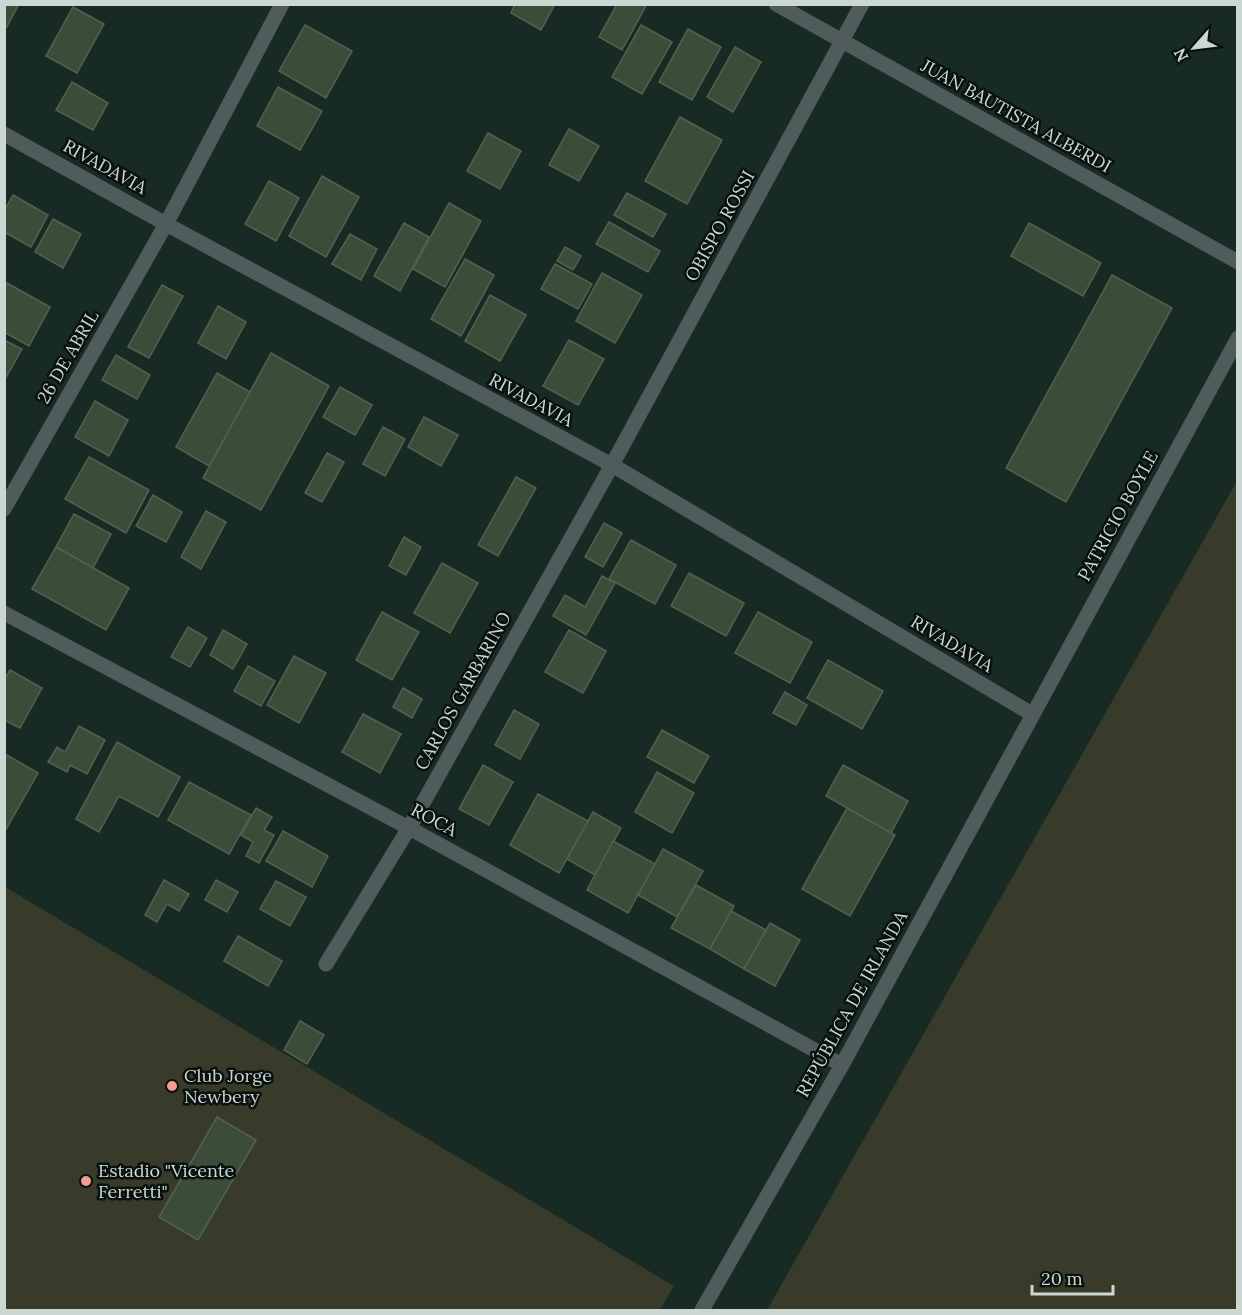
<svg xmlns="http://www.w3.org/2000/svg" width="1242" height="1315" font-family="Lora,serif">
	<style>
		.green { fill: #383a2a }
		.building { fill: #3b4d38; stroke: #546151; stroke-width: 1.5 }
		.lines { fill: none; stroke-linecap: round; stroke-linejoin: round }
		.minor { stroke: #505b5b; stroke-width: 15 }
		.tertiary { stroke: #505b5b; stroke-width: 15 }
		.poi-dot { fill: #f59c92; stroke: #09110e; stroke-width: 2 }
		.labels { text-anchor: middle; stroke-width: 5; stroke-linejoin: round; paint-order: stroke }
		.street-label { font-size: 18px; fill: #cbd7d2; stroke: #09110e }
		.poi-label { font-size: 18px; fill: #cbd7d2; stroke: #09110e; text-anchor: start }
	</style>
	<rect width="100%" height="100%" fill="#172b24"/>
	<g class="green">
		<path d="M1237,481V1310H767Z"/>
		<path d="M5,887L674,1286L660,1310H5Z"/>
	</g>
	<g class="building">
		<path d="M4,4H19L4,32Z"/>
		<path d="M515,4H555L541,30L511,13Z"/>
		<path d="M617,4H647L622,50L599,37Z"/>
		<path d="M73,7L104,24L77,73L46,56Z"/>
		<path d="M305,25L352,51L326,98L279,71Z"/>
		<path d="M641,25L672,42L642,94L612,77Z"/>
		<path d="M688,29L721,47L692,100L659,82Z"/>
		<path d="M735,47L761,62L733,112L707,97Z"/>
		<path d="M72,82L108,103L93,130L56,110Z"/>
		<path d="M278,87L322,111L300,150L257,126Z"/>
		<path d="M680,117L722,140L687,204L645,181Z"/>
		<path d="M569,129L599,146L579,181L549,165Z"/>
		<path d="M488,133L521,151L500,189L467,171Z"/>
		<path d="M322,176L359,197L326,257L289,236Z"/>
		<path d="M269,181L299,198L276,241L245,224Z"/>
		<path d="M627,193L666,214L653,237L614,215Z"/>
		<path d="M13,195L48,215L31,247L4,232V211Z"/>
		<path d="M449,203L481,221L445,287L413,269Z"/>
		<path d="M53,219L81,234L63,268L35,252Z"/>
		<path d="M609,222L660,251L648,272L596,244Z"/>
		<path d="M404,223L429,237L400,291L374,276Z"/>
		<path d="M1029,223L1101,263L1083,296L1011,256Z"/>
		<path d="M350,234L377,249L361,280L332,264Z"/>
		<path d="M565,247L581,256L573,270L557,261Z"/>
		<path d="M465,259L494,275L461,336L431,319Z"/>
		<path d="M555,264L592,284L578,309L541,289Z"/>
		<path d="M602,273L642,295L615,343L576,321Z"/>
		<path d="M1112,275L1172,308L1066,502L1006,468Z"/>
		<path d="M7,283L50,307L29,346L4,332V288Z"/>
		<path d="M162,285L183,296L149,358L128,347Z"/>
		<path d="M490,295L526,315L500,361L465,341Z"/>
		<path d="M218,306L246,322L226,359L198,343Z"/>
		<path d="M4,340L22,349L4,381Z"/>
		<path d="M569,340L604,359L578,405L543,386Z"/>
		<path d="M271,353L329,386L261,510L203,478Z"/>
		<path d="M116,355L150,375L137,399L102,380Z"/>
		<path d="M217,373L250,392L209,466L176,447Z"/>
		<path d="M340,387L372,405L355,435L323,417Z"/>
		<path d="M95,401L128,420L109,456L75,437Z"/>
		<path d="M424,417L458,435L441,466L408,447Z"/>
		<path d="M383,427L405,439L385,476L363,464Z"/>
		<path d="M327,453L344,462L322,502L305,493Z"/>
		<path d="M89,457L149,490L126,533L65,499Z"/>
		<path d="M516,477L536,488L498,556L478,545Z"/>
		<path d="M153,495L182,512L166,542L136,526Z"/>
		<path d="M206,511L226,522L201,569L181,557Z"/>
		<path d="M74,514L111,534L93,568L56,547Z"/>
		<path d="M604,523L622,533L603,567L585,557Z"/>
		<path d="M404,537L421,547L406,575L389,566Z"/>
		<path d="M631,540L676,565L655,604L609,579Z"/>
		<path d="M56,547L129,588L106,630L32,589Z"/>
		<path d="M442,563L478,583L450,633L414,613Z"/>
		<path d="M689,573L744,603L726,636L671,606Z"/>
		<path d="M602,576L615,583L586,635L553,616L565,595L585,607Z"/>
		<path d="M382,612L419,632L392,680L356,660Z"/>
		<path d="M758,612L812,642L790,683L735,653Z"/>
		<path d="M188,627L207,638L190,667L171,657Z"/>
		<path d="M223,630L247,644L233,669L210,655Z"/>
		<path d="M569,630L606,651L583,693L545,672Z"/>
		<path d="M294,656L326,673L299,723L267,705Z"/>
		<path d="M828,660L883,691L862,729L807,698Z"/>
		<path d="M248,666L275,681L261,706L234,691Z"/>
		<path d="M10,670L42,688L20,728L4,720V680Z"/>
		<path d="M403,688L422,699L412,718L393,707Z"/>
		<path d="M785,692L807,705L796,725L773,713Z"/>
		<path d="M514,710L539,724L520,759L495,745Z"/>
		<path d="M363,714L401,734L380,773L342,752Z"/>
		<path d="M79,726L105,740L87,774L70,765L67,772L48,762L57,747L65,752Z"/>
		<path d="M662,730L709,756L694,783L647,757Z"/>
		<path d="M117,742L180,777L158,817L119,796L99,832L76,819Z"/>
		<path d="M7,755L38,773L4,833V760Z"/>
		<path d="M483,765L513,782L489,825L459,809Z"/>
		<path d="M843,765L908,801L891,833L826,796Z"/>
		<path d="M657,772L694,793L672,833L635,812Z"/>
		<path d="M189,782L251,815L229,854L168,820Z"/>
		<path d="M538,794L588,821L559,873L510,845Z"/>
		<path d="M256,808L272,817L264,830L274,835L259,863L246,856L253,842L241,835Z"/>
		<path d="M847,808L895,835L850,916L802,889Z"/>
		<path d="M593,812L621,828L595,875L567,859Z"/>
		<path d="M283,831L328,856L312,887L266,861Z"/>
		<path d="M613,841L655,864L628,913L587,890Z"/>
		<path d="M663,849L703,871L677,917L638,895Z"/>
		<path d="M164,880L189,894L179,911L167,904L157,922L145,915Z"/>
		<path d="M216,880L238,892L227,912L205,900Z"/>
		<path d="M276,881L306,897L290,926L260,909Z"/>
		<path d="M696,885L734,906L710,949L671,928Z"/>
		<path d="M731,911L766,930L744,969L710,949Z"/>
		<path d="M770,923L800,940L775,986L744,969Z"/>
		<path d="M238,936L282,961L268,986L224,961Z"/>
		<path d="M300,1021L324,1035L307,1064L284,1050Z"/>
		<path d="M217,1117L256,1140L198,1240L159,1217Z"/>
	</g>
	<g class="lines">
		<g class="minor">
			<path d="M776,4L1238,262"/>
			<path d="M4,509L166,224L282,4"/>
			<path d="M4,613L409,828L842,1065"/>
			<path d="M326,964L409,828L612,465L862,4"/>
			<path d="M702,1310L842,1065L1238,338"/>
		</g>
		<path class="tertiary" d="M4,134L166,224L612,465L1032,714"/>
	</g>
	<g class="poi-dot">
		<circle cx="172" cy="1086" r="6"/>
		<circle cx="86" cy="1181" r="6"/>
	</g>
	<g class="labels">
		<g class="street-label">
			<text transform="translate(1016 116) rotate(29)" y="6">JUAN BAUTISTA ALBERDI</text>
			<text transform="translate(105 167) rotate(29)" y="6">RIVADAVIA</text>
			<text transform="translate(720 226) rotate(-61)" y="6">OBISPO ROSSI</text>
			<text transform="translate(68 357) rotate(-60)" y="6">26 DE ABRIL</text>
			<text transform="translate(531 400) rotate(28)" y="6">RIVADAVIA</text>
			<text transform="translate(1118 516) rotate(-61)" y="6">PATRICIO BOYLE</text>
			<text transform="translate(952 644) rotate(31)" y="6">RIVADAVIA</text>
			<text transform="translate(463 691) rotate(-61)" y="6">CARLOS GARBARINO</text>
			<text transform="translate(434 820) rotate(28)" y="6">ROCA</text>
			<text transform="translate(852 1004) rotate(-61)" y="6">REPÚBLICA DE IRLANDA</text>
		</g>
		<g class="poi-label">
			<text x="184" y="1082">Club Jorge<tspan x="184" dy="21">Newbery</tspan></text>
			<text x="98" y="1177">Estadio "Vicente<tspan x="98" dy="21">Ferretti"</tspan></text>
		</g>
	</g>
	<rect width="1242" height="1315" fill="none" stroke="#cbd7d2" stroke-width="12"/>
	<g transform="translate(1194 48) rotate(242)" stroke="#09110e" stroke-width="4.5" paint-order="stroke">
	<path d="M0-4.5L10 22L0 15L-10 22Z" fill="#cbd7d2"/>
	<text y="-9" font-size="16" font-weight="bold" text-anchor="middle" fill="#cbd7d2">N</text>
	</g>
	<path d="M1032 1285v9h81v-9" fill="none" stroke="#cbd7d2" stroke-width="3"/>
	<text x="1041" y="1285" font-size="18" fill="#cbd7d2" stroke="#09110e" stroke-width="4.5" paint-order="stroke">20 m</text>
</svg>
